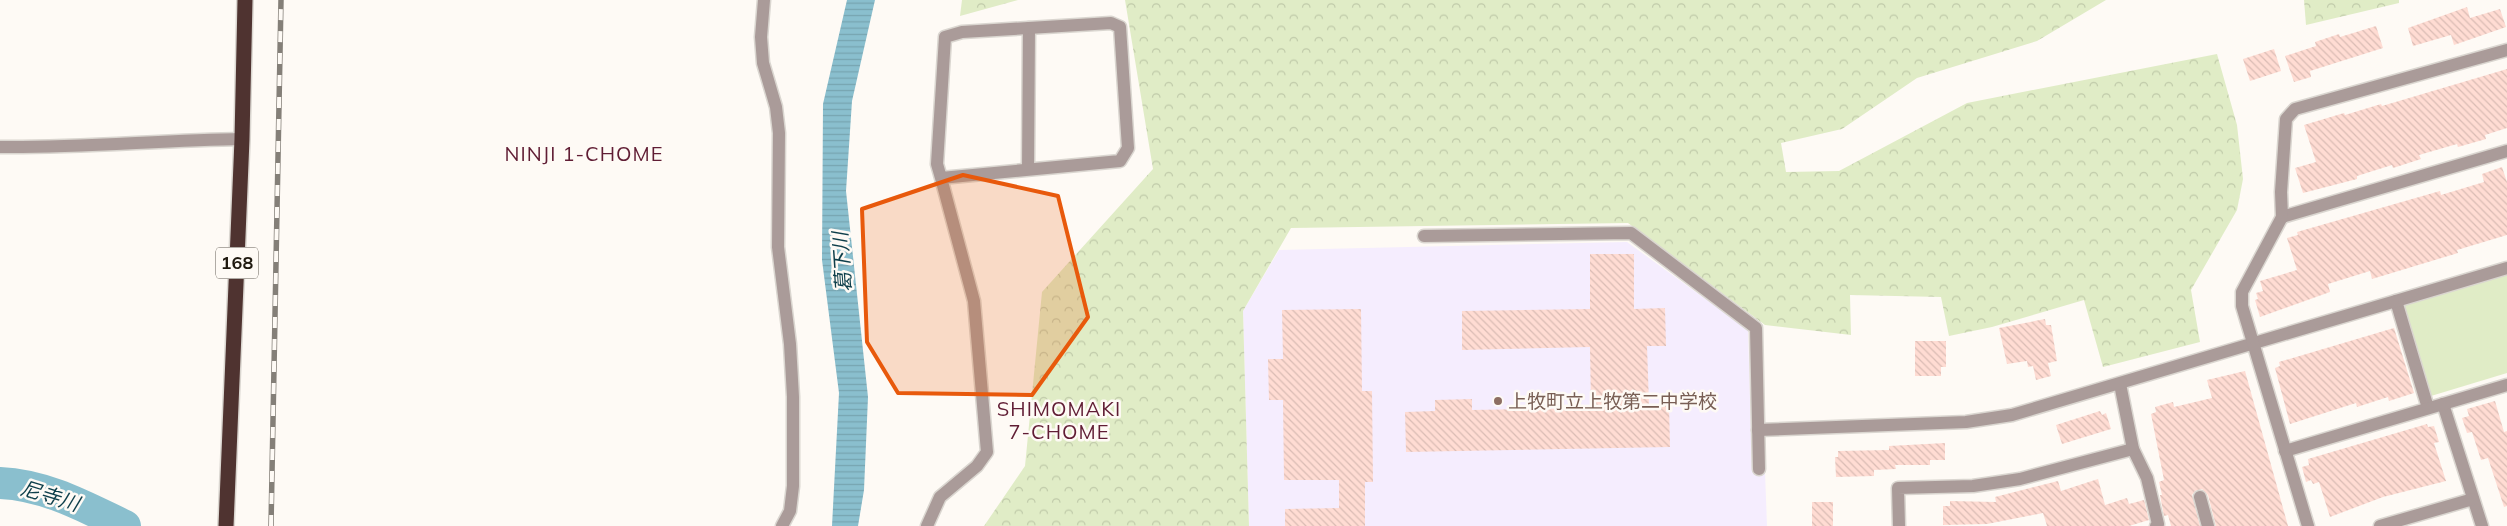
<svg xmlns="http://www.w3.org/2000/svg" width="2507" height="526" font-family="Mulish,'Noto Sans JP',sans-serif">
	<style>
		.education { fill: #f5edfe }
		.forest { fill: url(#forest-crowns) }
		.park { fill: #e0ecc6 }
		.water { fill: url(#water-rules) }
		.lines { fill: none; stroke-linecap: round; stroke-linejoin: round }
		.river { stroke: #8abfce; stroke-width: 32 }
		.building { fill: url(#building-back-hatch) }
		.minor-casing { stroke: #dad6d0; stroke-width: 15 }
		.highway-casing { stroke: #dad6d0; stroke-width: 18 }
		.minor { stroke: #aa9b99; stroke-width: 12 }
		.highway { stroke: #4f3330; stroke-width: 15 }
		.rail-casing { stroke: #847f78; stroke-width: 5.5 }
		.rail { stroke: #fefaf5; stroke-width: 4; stroke-dasharray: 11; stroke-linecap: butt }
		.marked { fill: #e8590c; fill-opacity: 0.2; stroke: #e8590c; stroke-width: 4; stroke-linejoin: round }
		.education-dot { fill: #8d6e63; stroke: #fefaf5; stroke-width: 2 }
		.labels { text-anchor: middle; stroke-width: 5; stroke-linejoin: round; paint-order: stroke }
		.shield { fill: #fefaf5; stroke: #625c54; stroke-width: 1 }
		.shield-label { font-size: 18px; font-weight: bold; fill: #1f190f }
		.education-label { font-size: 19px; fill: #785e54; stroke: #fefaf5; text-anchor: start }
		.neighbourhood-label { font-size: 20px; letter-spacing: 1px; fill: #601d34; stroke: #fefaf5 }
		.water-label { font-size: 20px; font-style: italic; fill: #0d3e4a; stroke: #fefaf5 }
	</style>
	<defs>
		<pattern id="forest-crowns" width="20" height="18" patternUnits="userSpaceOnUse" patternTransform="scale(1.25)"><rect width="20" height="18" fill="#e0ecc6"/><path d="M2 6a3 3 0 1 1 6 0M12 15a3 3 0 1 1 6 0" fill="none" stroke="#c0caa9"/></pattern>
		<pattern id="water-rules" width="6" height="5" patternUnits="userSpaceOnUse" patternTransform="scale(1.25)"><rect width="6" height="5" fill="#8abfce"/><path d="M0 2.5h6" fill="none" stroke="#77a4b0"/></pattern>
		<pattern id="building-back-hatch" width="6" height="6" patternUnits="userSpaceOnUse" patternTransform="scale(1.25)"><rect width="6" height="6" fill="#ffdcd3"/><path d="M-1 5l2 2M0 0l6 6M5-1l2 2" fill="none" stroke="#dabcb4"/></pattern>
	</defs>
	<rect width="100%" height="100%" fill="#fefaf5"/>
	<path class="education" d="M1627,242L1748,330L1752,471L1765,472L1767,526H1249L1243,311L1279,250Z"/>
	<g class="forest">
		<path d="M962,0H1018L960,16Z"/>
		<path d="M1125,0H2106L2037,41L1917,78L1842,129L1781,143L1786,172L1839,171L1967,103L2217,54L2237,125L2243,179L2237,210L2191,290L2200,342L2103,367L2084,300L1992,327L1949,336L1941,297L1850,295L1851,335L1765,325L1628,223L1291,228L1243,311L1249,526H984L1025,466L1042,292L1153,169Z"/>
		<path d="M2304,0H2399V3L2306,25Z"/>
	</g>
	<path class="park" d="M2507,272V373L2431,396L2404,305Z"/>
	<path class="water" d="M847,0H875L852,101L846,191L868,397L864,490L858,526H832L839,393L822,260L823,104Z"/>
	<g class="lines">
		<path class="river" d="M0,483C46,485 85,507 125,526"/>
	</g>
	<g class="building">
		<path d="M2467,7L2470,18L2500,9L2506,27L2454,45L2451,35L2413,46L2408,28Z"/>
		<path d="M2376,26L2383,48L2310,71L2311,77L2294,82L2285,56L2316,46L2315,42L2339,34L2340,37Z"/>
		<path d="M2274,49L2281,71L2250,81L2243,59Z"/>
		<path d="M2507,69V128L2485,135L2486,139L2458,147L2457,144L2419,155L2421,159L2393,168L2392,165L2357,176V179L2303,193L2295,168L2316,162L2304,125L2344,113L2345,115L2381,104L2382,106Z"/>
		<path d="M2502,167L2507,182V235L2457,250L2458,253L2372,279L2370,271L2328,284L2330,292L2260,317L2255,300L2258,299L2256,293L2263,291L2260,281L2297,270L2287,238L2298,235L2297,232L2440,191L2441,195L2484,182L2482,174Z"/>
		<path d="M1590,254H1634V309L1665,308L1666,346H1647L1649,405L1669,404L1670,447L1406,452L1405,412L1435,411V400L1472,399V410L1591,408L1590,347L1462,350V311L1590,309Z"/>
		<path d="M1361,309L1362,391H1372L1373,482H1365V526H1285V509L1339,508V480H1284L1283,400H1269L1268,359H1283L1282,310Z"/>
		<path d="M2045,319L2046,325H2051L2057,361L2048,363L2051,376L2036,380L2033,366L2028,367L2027,361L2007,364L1999,328Z"/>
		<path d="M2394,328L2414,393L2389,401L2388,397L2357,407L2356,403L2290,424L2275,368L2280,366L2279,362Z"/>
		<path d="M1915,341H1946V367H1941V376H1915Z"/>
		<path d="M2245,371L2288,526H2216L2208,495L2202,489L2195,491L2192,495L2200,526H2171L2168,515L2164,516L2160,495H2162L2159,482L2164,480L2151,414L2156,412L2155,407L2173,402L2174,407L2212,398L2207,380Z"/>
		<path d="M2495,401L2504,432L2507,431V506L2504,507L2488,458L2481,460L2472,432L2467,433L2462,418L2469,416L2467,409Z"/>
		<path d="M2100,411L2102,415L2106,413L2111,429L2062,444L2056,425Z"/>
		<path d="M2427,424L2428,427L2434,426L2439,442L2434,443L2446,481L2383,497L2330,517L2319,482L2313,484L2311,480L2306,482L2302,467L2309,465L2308,459Z"/>
		<path d="M1945,443V460H1930V465H1895L1896,469L1874,470V476L1836,477L1835,457H1838V451L1889,450V446Z"/>
		<path d="M2098,479L2105,505L2127,498L2129,504L2144,500L2149,520L2129,526H2047L2043,513L1987,524L1943,525V506H1950V501L1996,502L1995,497L2058,481L2061,491Z"/>
		<rect x="1812" y="502" width="21" height="24"/>
	</g>
	<g class="lines">
		<defs>
			<g id="minor">
				<path d="M764,0L761,37L763,63L776,107L779,133L778,247L790,344L793,397V486L790,511L782,526"/>
				<path d="M0,147C81,148 161,140 242,139"/>
				<path d="M1028,169L1029,28"/>
				<path d="M2282,217L2507,151"/>
				<path d="M1424,236L1631,233L1756,328L1759,469"/>
				<path d="M2396,301L2428,408"/>
				<path d="M2120,384L2133,449L2147,478L2158,524L2156,526"/>
				<path d="M2443,404L2482,526"/>
				<path d="M1758,430L1966,422L2012,415L2507,268"/>
				<path d="M2285,451L2507,385"/>
				<path d="M2200,497L2208,526"/>
				<path d="M927,526L940,497L977,466L987,452L974,301L941,178L937,164L945,37L962,32L1111,23L1120,27L1128,148L1120,161L941,178"/>
				<path d="M1899,526L1898,488L1973,486L2020,479L2133,449"/>
				<path d="M2308,526L2242,306V292L2282,217L2281,192L2286,119L2295,109L2507,50"/>
				<path d="M2380,526L2473,499"/>
			</g>
			<path id="highway" d="M226,526L242,139L245,0"/>
		</defs>
		<use href="#minor" class="minor-casing"/>
		<use href="#highway" class="highway-casing"/>
		<use href="#minor" class="minor"/>
		<use href="#highway" class="highway"/>
		<defs>
			<path id="rail" d="M271,526L281,0"/>
		</defs>
		<use href="#rail" class="rail-casing"/>
		<use href="#rail" class="rail"/>
	</g>
	<path class="marked" d="M963,175L1058,196L1088,317L1032,395L898,393L867,342L862,209Z"/>
	<circle class="education-dot" cx="1498" cy="401" r="5"/>
	<g class="labels">
		<rect class="shield" x="216" y="247.5" width="42" height="31" rx="4"/>
		<g class="shield-label">
			<text x="237" y="269">168</text>
		</g>
		<g class="education-label">
			<text x="1508" y="408">上牧町立上牧第二中学校</text>
		</g>
		<g class="neighbourhood-label">
			<text x="584" y="161">NINJI 1-CHOME</text>
			<text x="1059" y="416">SHIMOMAKI<tspan x="1059" dy="23">7-CHOME</tspan></text>
		</g>
		<g class="water-label">
			<text transform="translate(842 262) rotate(-94)" y="7">葛下川</text>
			<text transform="translate(50 496) rotate(17)" y="7">尼寺川</text>
		</g>
	</g>
</svg>
